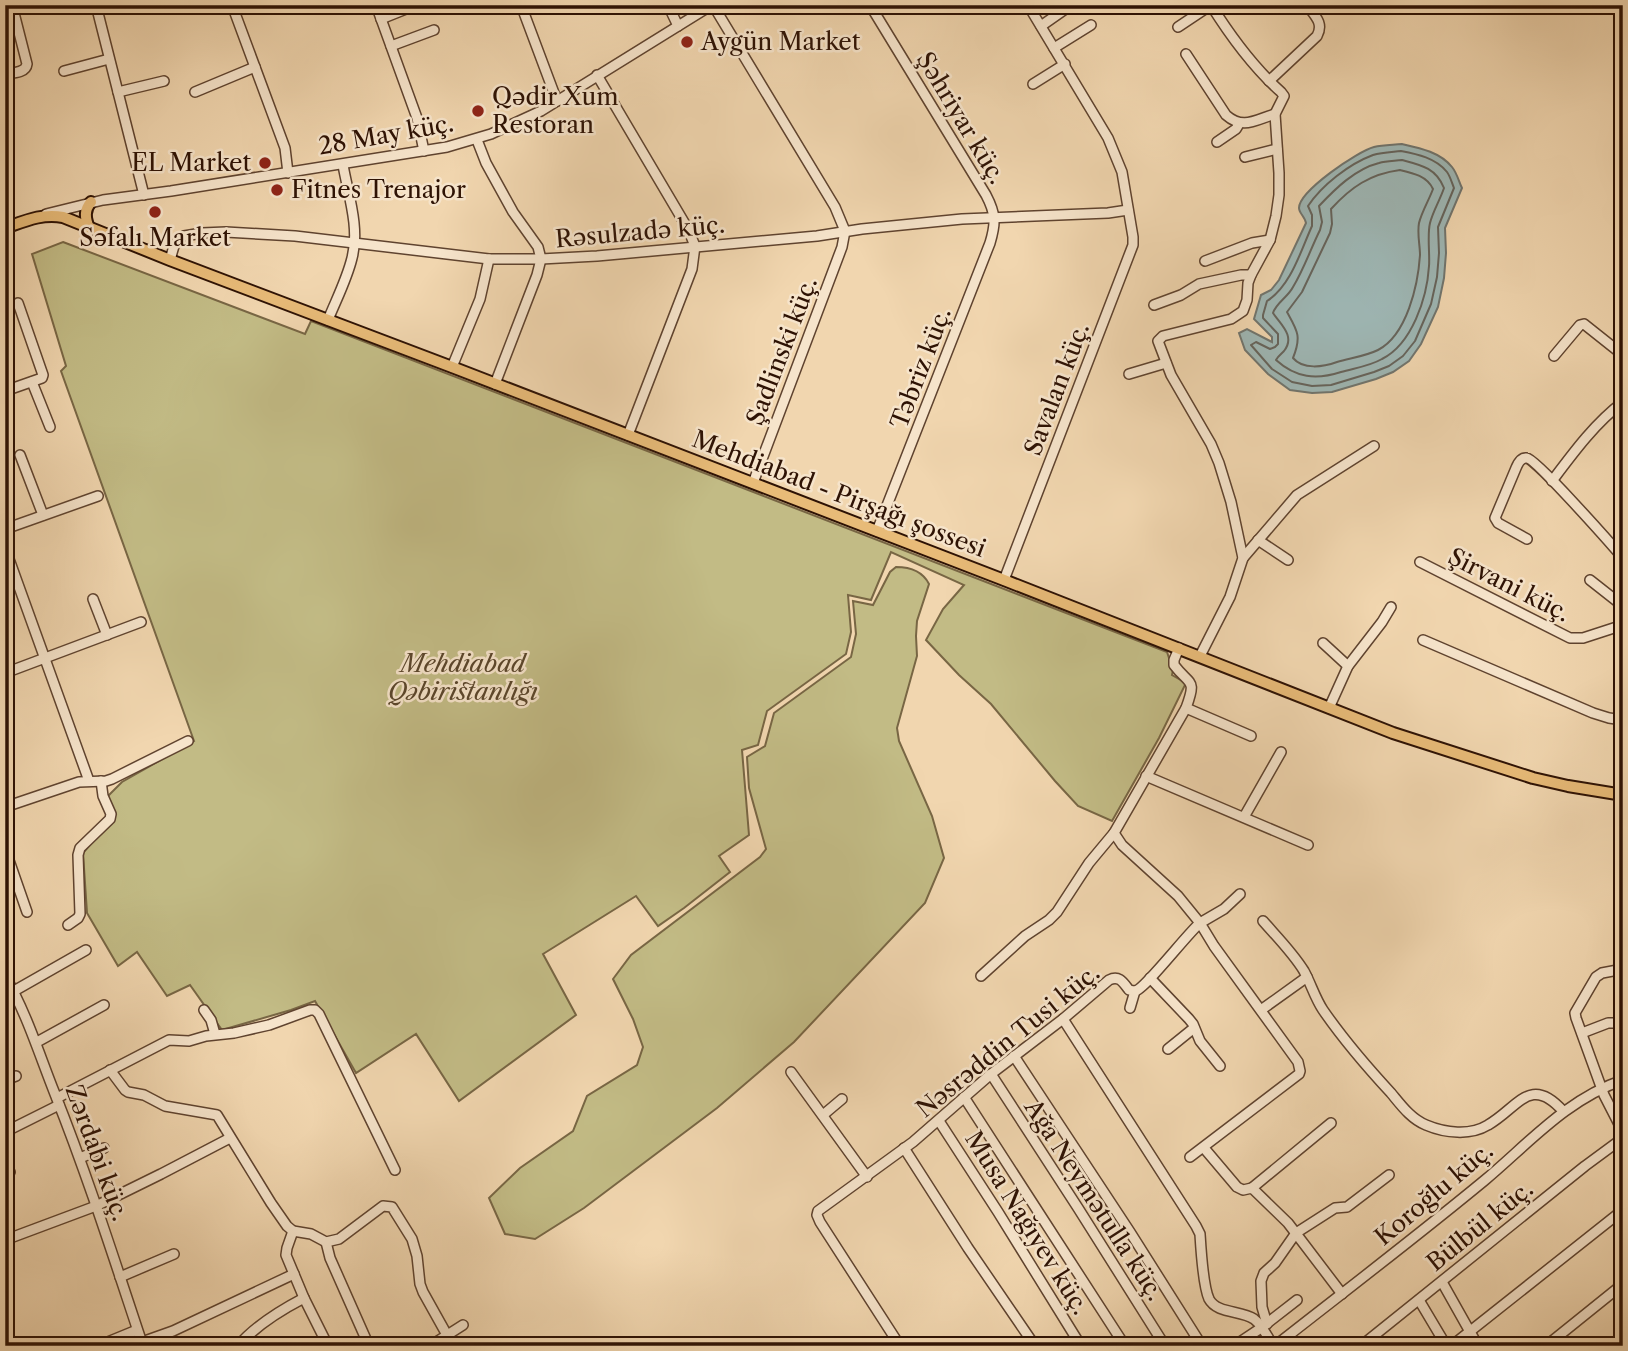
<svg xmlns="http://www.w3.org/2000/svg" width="1628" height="1351" font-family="'Libre Caslon Text',serif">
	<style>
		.green { fill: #c2bb85; stroke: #786644; stroke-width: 2 }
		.water { fill: #9eb7b5; stroke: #71756e; stroke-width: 2 }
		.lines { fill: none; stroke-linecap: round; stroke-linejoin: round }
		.shore { stroke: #66645c; stroke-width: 2 }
		.minor-casing { stroke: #5f432f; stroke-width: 12 }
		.major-casing { stroke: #2e1204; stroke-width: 14 }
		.minor { stroke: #f6e4cb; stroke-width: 9 }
		.major { stroke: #e8bb78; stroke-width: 10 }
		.poi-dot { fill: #8f2418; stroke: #f6e4cb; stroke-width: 2.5 }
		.labels { text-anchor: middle; stroke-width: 5; stroke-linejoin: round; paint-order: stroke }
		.poi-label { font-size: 24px; fill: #2e1204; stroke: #f6e4cb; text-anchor: start }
		.street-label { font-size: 24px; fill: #2e1204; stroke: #f6e4cb }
		.park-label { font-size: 24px; font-style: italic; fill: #5a452b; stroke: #f6e4cb }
	</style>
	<rect width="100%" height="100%" fill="#f1d6af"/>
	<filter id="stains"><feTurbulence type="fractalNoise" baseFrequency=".00286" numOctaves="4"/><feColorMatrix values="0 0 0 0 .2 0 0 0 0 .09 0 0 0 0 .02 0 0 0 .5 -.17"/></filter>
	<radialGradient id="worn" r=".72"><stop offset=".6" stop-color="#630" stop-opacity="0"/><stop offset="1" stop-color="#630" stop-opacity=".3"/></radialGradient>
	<g class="green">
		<path d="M63,242L305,334L311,321L1167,652L1173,670L1172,675L1186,683L1159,738L1112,821L1078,806L1055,781L991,704L959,675L926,640L943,609L964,585L891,552L871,600L848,595L851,632L846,654L767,711L758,745L742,750L749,835L719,856L730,872L684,908L658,926L636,896L543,954L576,1015L459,1101L416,1034L356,1073L315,1001L291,1010L222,1030L190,985L167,996L137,952L118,966L87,913L83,853L116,814L107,797L122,782L194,741L61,371L66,366L32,254Z"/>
		<path d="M896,567C910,567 923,572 929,584L917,621L916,636L917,656L897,728L899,741L932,816L944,858L925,903L794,1042L717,1108L584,1208L535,1239L505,1234L489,1198L520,1168L573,1131L587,1096L637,1065L643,1047L633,1019L613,979L631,955L760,857L766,849L749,788L747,757L765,746L774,713L851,657L856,634L853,601L873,605L890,572Z"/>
	</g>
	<path class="water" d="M1402,144C1420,148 1440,152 1452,167C1457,173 1459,182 1462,188L1445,228L1446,253L1444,278L1438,307L1421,344L1409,361L1393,372L1376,379L1332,392L1312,393L1290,390L1268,374L1245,350L1239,333L1247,329L1272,342V337L1254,319L1261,295L1271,290L1279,280L1306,223C1305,217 1299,213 1299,208C1299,191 1358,151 1374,147C1383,145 1393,145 1402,144Z"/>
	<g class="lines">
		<g class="shore">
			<path d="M1401,151C1417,154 1436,158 1447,172C1450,176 1452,183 1454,188L1438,227L1439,253L1437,277L1431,304L1415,341L1403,356L1389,366L1374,372L1331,385L1312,386L1292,382L1272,369L1251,345L1256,342L1270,349L1275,347L1278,344V334L1263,318V315L1267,301C1291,286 1301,250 1312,226V215L1308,206C1322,185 1349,164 1373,155C1382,152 1392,152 1401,151Z"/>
			<path d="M1402,160C1421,165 1436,168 1444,188C1440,200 1433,211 1430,223C1427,235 1430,254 1429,266C1427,298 1412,344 1382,359C1370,366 1355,368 1341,372C1316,380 1296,378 1276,360C1278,356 1281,354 1284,351C1296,336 1280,324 1273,313C1276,303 1288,297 1293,287C1304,269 1311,248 1320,230L1322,222L1319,206C1335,189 1355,169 1379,163C1386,161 1394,161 1402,160Z"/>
			<path d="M1400,170C1413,173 1427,176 1433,189C1429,200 1422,211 1419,223C1417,234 1420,245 1420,255C1418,285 1407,335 1378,350C1366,356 1351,358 1337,362C1323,367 1303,370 1293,358C1302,336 1297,330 1287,312L1302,292L1330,233L1332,224L1331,209C1351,187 1370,174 1400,170Z"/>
		</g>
		<defs>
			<g id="minor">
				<path d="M96,5L144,195"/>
				<path d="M232,5L285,148L288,173"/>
				<path d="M376,5L417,118L424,151"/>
				<path d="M521,5L557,101"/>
				<path d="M668,5L678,26"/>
				<path d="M713,5L835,207L845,231L842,247L753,483"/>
				<path d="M870,5L986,195C996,214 996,223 990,243L877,531"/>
				<path d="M381,19L416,5"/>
				<path d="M1041,26L1071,5"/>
				<path d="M1178,27L1211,5"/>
				<path d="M391,46L434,30"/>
				<path d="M1054,48L1091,25"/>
				<path d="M1186,54L1226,115C1243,130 1255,120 1275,114"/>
				<path d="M64,71L109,59"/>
				<path d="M5,74C13,73 26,73 27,64L12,5"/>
				<path d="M597,75L688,229L695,246L692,269L628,435"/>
				<path d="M1269,81L1317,36C1324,23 1315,16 1307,5"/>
				<path d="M1033,84L1065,64"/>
				<path d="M118,92L164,81"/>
				<path d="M195,92L255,67"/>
				<path d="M477,140L486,163L513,212L538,247L541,259L537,275L495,384"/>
				<path d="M1217,142L1236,129L1239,124"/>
				<path d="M1245,157L1277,149"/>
				<path d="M46,214L103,200L171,191L447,147L491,134L541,111L712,5"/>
				<path d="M170,260L174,246L178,240L184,236L202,233L226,232L295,236L489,259H541L597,256L817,236L862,229L962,219L1108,213L1128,210"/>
				<path d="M1205,261L1252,243L1270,240"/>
				<path d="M1154,305L1181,295L1199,284L1241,275H1251"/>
				<path d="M328,320C336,300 347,279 352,258C360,228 348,194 343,165"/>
				<path d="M1554,356L1580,325L1584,324L1623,355"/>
				<path d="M452,367L480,299L489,259"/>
				<path d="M1129,374L1166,363"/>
				<path d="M32,382L50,427"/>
				<path d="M5,391L42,378L43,375L18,303"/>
				<path d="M20,455L43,515"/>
				<path d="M1552,481C1573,453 1595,423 1623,402"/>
				<path d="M5,529L98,496"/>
				<path d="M1527,539L1498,523L1495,518L1516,468C1518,463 1521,457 1527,458C1536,459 1612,545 1623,558"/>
				<path d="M1258,540L1288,560"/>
				<path d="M5,548L89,781"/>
				<path d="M1243,558L1297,495L1374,446"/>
				<path d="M1420,562L1570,638H1583L1623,625"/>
				<path d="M1004,580L1133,245V237L1122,172L1108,138L1028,5"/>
				<path d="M1590,580L1623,606"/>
				<path d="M93,599L107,635"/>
				<path d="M1423,640L1593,713L1609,718L1623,720"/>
				<path d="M1323,643L1348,666"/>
				<path d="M1200,656L1230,597L1243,558L1231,502L1219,463L1211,444L1171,375L1158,341L1163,336L1231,319L1243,311L1247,300L1248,283L1251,275L1270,240L1276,216L1279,195V173L1275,114L1284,96L1281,92C1253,67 1231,37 1211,5"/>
				<path d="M5,673L141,622"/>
				<path d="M1186,708L1251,736"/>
				<path d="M1329,708L1348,666L1382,622L1391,607"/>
				<path d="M1146,776L1308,845"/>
				<path d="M5,807L79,782L106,781L112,779L188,741"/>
				<path d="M1244,817L1281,752"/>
				<path d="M5,849L27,912"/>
				<path d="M1263,921C1277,937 1293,953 1304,971C1311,984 1315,998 1323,1010C1343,1039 1367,1067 1391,1093C1401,1105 1411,1119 1426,1125C1445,1133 1470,1136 1488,1125C1518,1108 1530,1074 1563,1111"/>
				<path d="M68,925L78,918L80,914L78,855L80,848L110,819L111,814L103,796L101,781"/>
				<path d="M1623,969L1602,973L1596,977L1575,1013L1576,1018L1604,1095L1623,1132"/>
				<path d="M5,976C27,1014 39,1054 55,1094C88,1177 115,1262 143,1346"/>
				<path d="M981,976L1025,936L1049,920L1057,912L1089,863L1114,833"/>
				<path d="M1150,978L1189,1019L1193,1024L1200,1041L1220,1066"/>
				<path d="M14,991L86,950"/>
				<path d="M1130,1008L1135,991"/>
				<path d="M204,1010L211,1020L215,1034"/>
				<path d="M1261,1010L1307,977"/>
				<path d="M1063,1019L1196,1226L1200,1234C1201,1250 1203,1286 1209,1299C1217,1314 1241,1310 1254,1319C1262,1325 1268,1337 1273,1346"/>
				<path d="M1582,1033L1608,1023H1623"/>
				<path d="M37,1042L104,1005"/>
				<path d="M1168,1049L1194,1028"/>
				<path d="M1014,1056L1130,1232L1202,1346"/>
				<path d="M110,1070L125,1090L128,1092L144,1095L165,1106L217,1115L271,1203L287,1226L293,1231L311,1234L326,1242L339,1239L383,1206L392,1207L412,1239L417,1256L420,1284L423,1292L447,1335"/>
				<path d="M791,1072L867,1177"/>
				<path d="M991,1074L1078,1208L1165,1346"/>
				<path d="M5,1080L16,1076"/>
				<path d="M964,1097L1125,1346"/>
				<path d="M57,1098L169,1040L189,1041L206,1036L234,1033L269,1025L310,1010H315L319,1014L395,1170"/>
				<path d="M823,1115L842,1099"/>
				<path d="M939,1121L998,1212L1081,1346"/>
				<path d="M5,1132L59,1105"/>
				<path d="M904,1148L968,1248L1035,1346"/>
				<path d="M1204,1148L1237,1187L1243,1190L1252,1188L1288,1223L1342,1294"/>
				<path d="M1190,1157L1299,1074L1300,1071L1298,1062L1214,946L1200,923L1224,909L1240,894"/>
				<path d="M80,1158L104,1148"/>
				<path d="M5,1175L10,1172"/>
				<path d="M1252,1188L1331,1123"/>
				<path d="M293,1231L287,1248L286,1255L304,1298L328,1346"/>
				<path d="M5,1240L96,1206L161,1174L230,1138"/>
				<path d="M326,1242L330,1258L369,1346"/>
				<path d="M120,1277L174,1254"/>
				<path d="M1442,1282L1478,1346"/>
				<path d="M1419,1300L1444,1342L1449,1346L1454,1344L1623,1210"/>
				<path d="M1267,1324L1262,1307L1261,1281L1264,1273L1275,1263L1296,1233L1335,1208L1347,1207L1389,1175"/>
				<path d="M142,1342L173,1331L294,1274"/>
				<path d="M98,1346L137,1330"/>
				<path d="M238,1346C255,1326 281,1310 304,1298"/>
				<path d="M430,1346L463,1325"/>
				<path d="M900,1346L820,1222L817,1215L818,1211L913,1142L991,1074L1063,1019L1109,980C1119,975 1123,982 1129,990C1131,990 1133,991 1135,991C1145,989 1187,934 1200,923L1178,896L1122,845L1114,833L1186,708C1197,678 1190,686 1174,665V660L1179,648"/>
				<path d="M1234,1346L1261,1328L1297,1300"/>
				<path d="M1275,1346C1345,1291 1416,1237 1485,1180C1529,1143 1567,1099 1623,1080"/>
				<path d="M1361,1346L1585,1166L1623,1138"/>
				<path d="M1546,1346L1623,1284"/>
			</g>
			<g id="major">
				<path d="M5,228C25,221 42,213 63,217L170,260L452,367L1004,580L1393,733L1533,778L1568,786L1623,795"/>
				<path d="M89,228C85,218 84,210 91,202"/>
			</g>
		</defs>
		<use href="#minor" class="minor-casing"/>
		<use href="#major" class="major-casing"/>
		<use href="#minor" class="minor"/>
		<use href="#major" class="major"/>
	</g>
	<g class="poi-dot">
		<circle cx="687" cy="42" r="7"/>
		<circle cx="478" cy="111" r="7"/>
		<circle cx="265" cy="163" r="7"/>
		<circle cx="277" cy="190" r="7"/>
		<circle cx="155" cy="212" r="7"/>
	</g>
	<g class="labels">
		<g class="poi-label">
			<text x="701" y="50">Aygün Market</text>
			<text x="492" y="105">Qədir Xum<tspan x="492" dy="28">Restoran</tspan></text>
			<text x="251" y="171" text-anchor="end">EL Market</text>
			<text x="291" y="198">Fitnes Trenajor</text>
			<text x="155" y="246" text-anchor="middle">Səfalı Market</text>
		</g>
		<g class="street-label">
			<text transform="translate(961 118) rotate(59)" y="8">Şəhriyar küç.</text>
			<text transform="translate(386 135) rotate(-10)" y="8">28 May küç.</text>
			<text transform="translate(640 232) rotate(-5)" y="8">Rəsulzadə küç.</text>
			<text transform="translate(782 351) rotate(-69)" y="8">Şadlinski küç.</text>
			<text transform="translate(921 368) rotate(-69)" y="8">Təbriz küç.</text>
			<text transform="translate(1057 389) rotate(-69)" y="8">Savalan küç.</text>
			<text transform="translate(839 494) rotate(21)" y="8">Mehdiabad - Pirşağı şossesi</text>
			<text transform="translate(1509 585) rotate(27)" y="8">Şirvani küç.</text>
			<text transform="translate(1008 1041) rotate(-39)" y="8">Nəsrəddin Tusi küç.</text>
			<text transform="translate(97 1153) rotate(70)" y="8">Zərdabi küç.</text>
			<text transform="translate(1434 1194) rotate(-40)" y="8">Koroğlu küç.</text>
			<text transform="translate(1094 1200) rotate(57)" y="8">Ağa Neymətulla küç.</text>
			<text transform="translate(1027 1223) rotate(58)" y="8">Musa Nağıyev küç.</text>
			<text transform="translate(1480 1226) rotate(-39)" y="8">Bülbül küç.</text>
		</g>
		<g class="park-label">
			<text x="463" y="672">Mehdiabad<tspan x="463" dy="28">Qəbiristanlığı</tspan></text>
		</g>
	</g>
	<rect width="1628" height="1351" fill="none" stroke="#f1d6af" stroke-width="28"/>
	<rect x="7" y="7" width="1614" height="1337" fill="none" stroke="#2e1204" stroke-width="3.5"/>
	<rect x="14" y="14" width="1600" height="1323" fill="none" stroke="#2e1204" stroke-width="2"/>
	<rect width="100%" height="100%" filter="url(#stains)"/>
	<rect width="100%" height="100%" fill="url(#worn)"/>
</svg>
